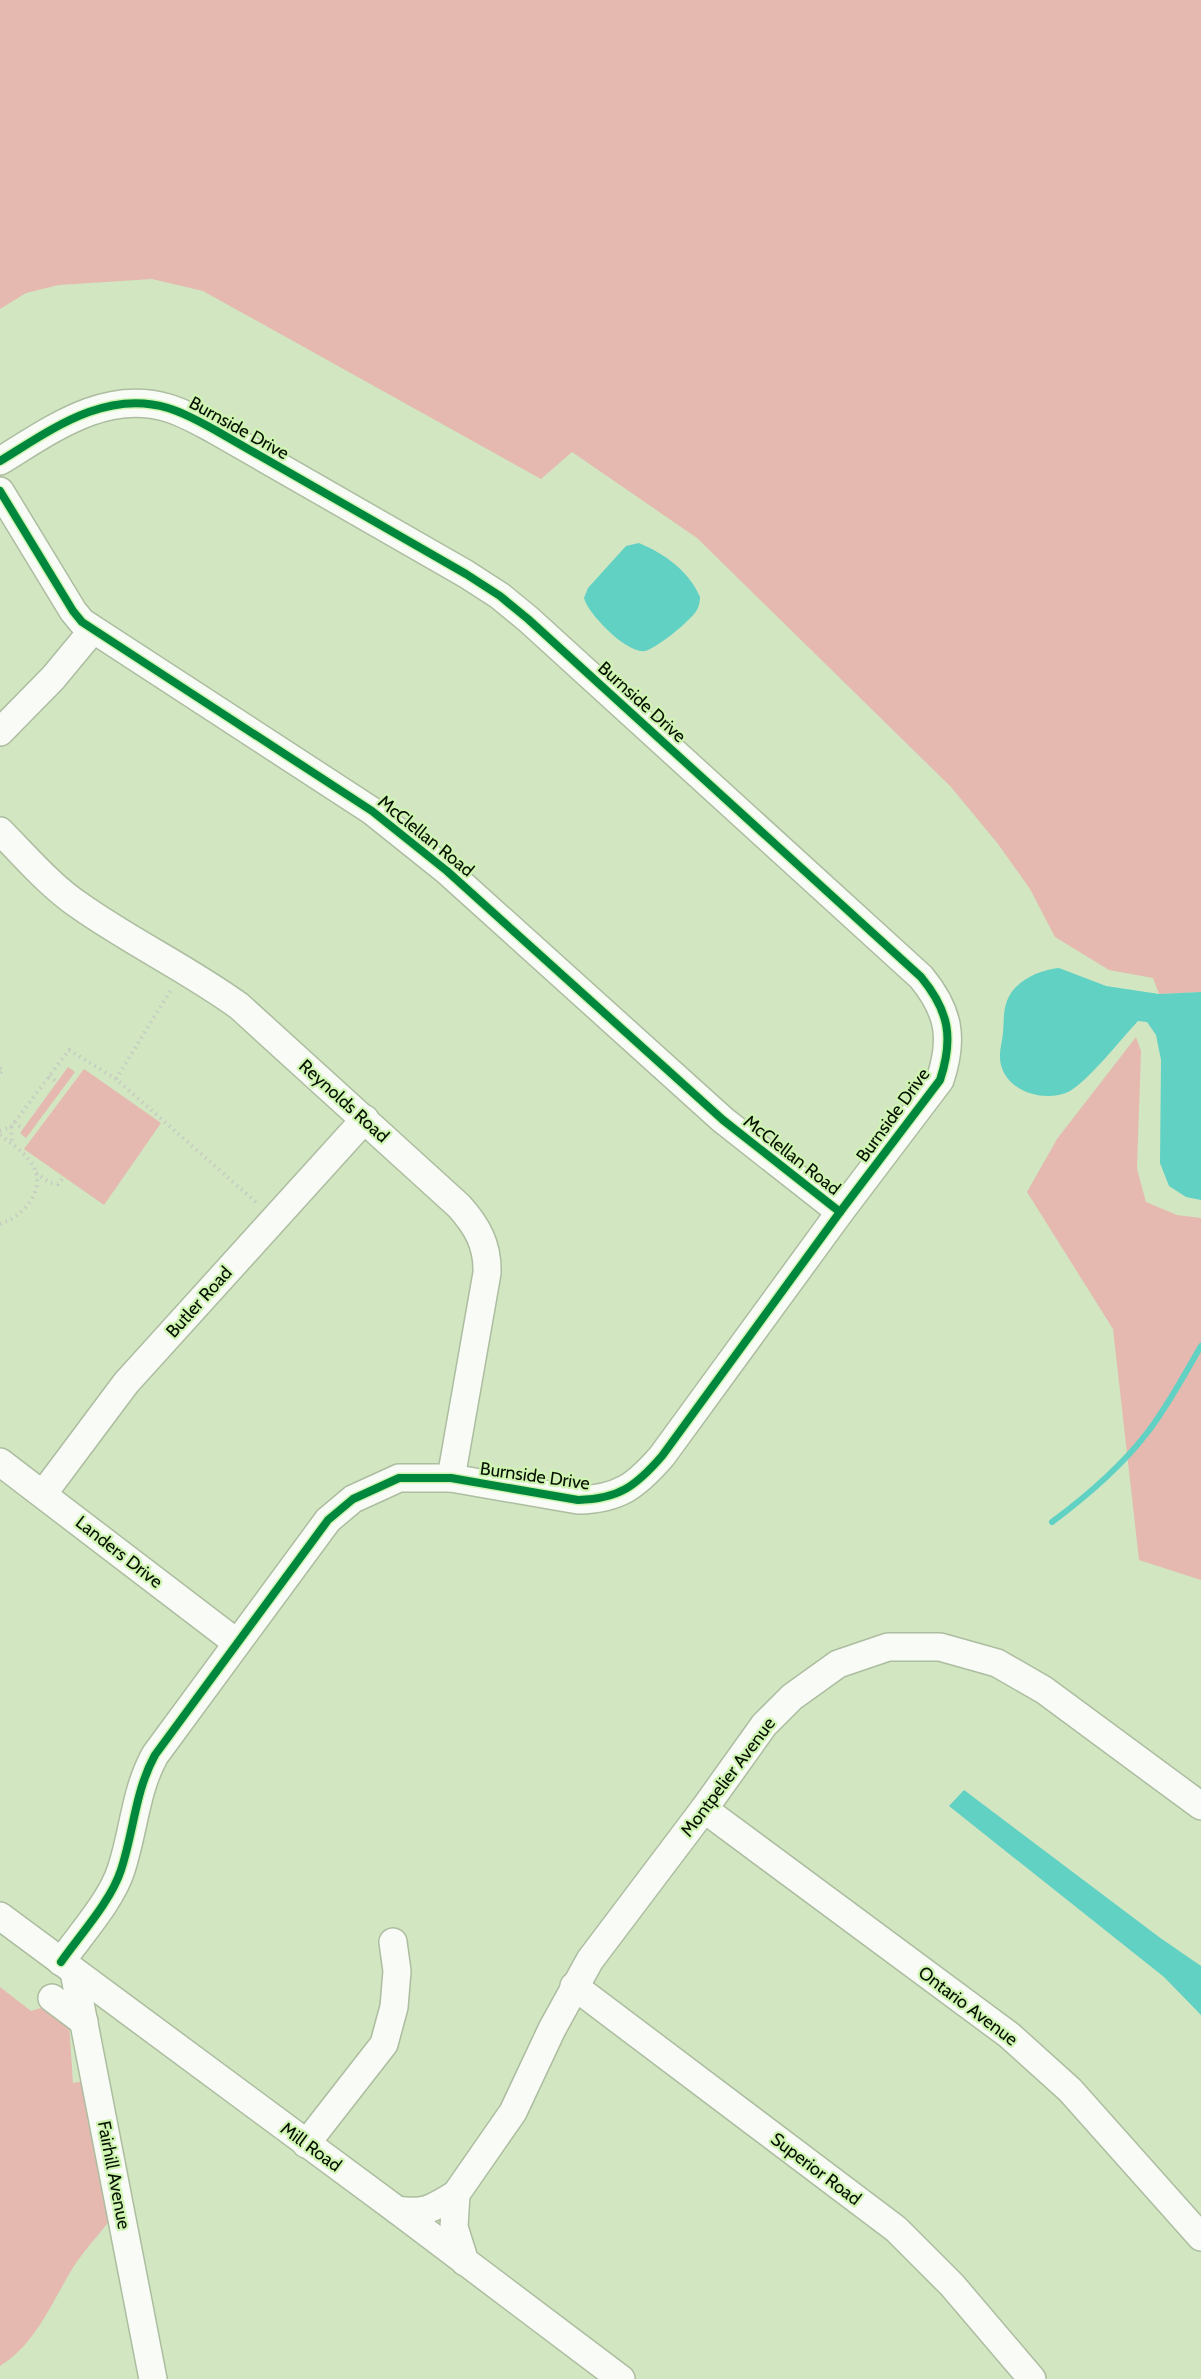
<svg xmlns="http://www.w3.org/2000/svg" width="1201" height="2379" font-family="Cabin,sans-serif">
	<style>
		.green { fill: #e5b9b0 }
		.water { fill: #60d1c3 }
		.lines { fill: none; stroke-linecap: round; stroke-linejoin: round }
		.stream { stroke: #60d1c3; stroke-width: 6 }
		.minor-casing { stroke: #adbda0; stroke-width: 30 }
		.path { stroke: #c6ccc1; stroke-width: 4; stroke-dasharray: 1.5 4.5; stroke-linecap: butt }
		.minor { stroke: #f8fbf6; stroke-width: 27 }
		.cycleway-casing { stroke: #d0f5b3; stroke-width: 11 }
		.cycleway { stroke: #00873e; stroke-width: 8 }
		.labels { text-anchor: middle; stroke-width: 4.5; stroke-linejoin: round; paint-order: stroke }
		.street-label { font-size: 18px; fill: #061100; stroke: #d0f5b3 }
	</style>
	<rect width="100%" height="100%" fill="#d2e6c2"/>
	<g class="green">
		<path d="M0,0H1201V992L1159,994L1153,978L1109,970L1055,937L1030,889L998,844L951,787L697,538L572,452L541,479L203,291L152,279L59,285L26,293L0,309Z"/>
		<path d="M1136,1037L1141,1051L1137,1169L1146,1202L1177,1215L1201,1218V1580L1139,1560L1113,1329L1027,1192L1057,1139Z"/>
		<path d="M68,1067L75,1072L26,1138L20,1133Z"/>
		<path d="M84,1069L161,1123L104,1205L24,1149Z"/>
		<path d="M0,1987L31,2011L47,2006L69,2023L73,2083L89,2080L115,2214C102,2231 86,2248 74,2266C52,2301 37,2343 0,2366Z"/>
	</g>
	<g class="water">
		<path d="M639,543C665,554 689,571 700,597C700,603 698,610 694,614C686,624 657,648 645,651C627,654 588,614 584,598L588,588L626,546Z"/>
		<path d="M1059,968L1106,986L1159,994L1201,992V1200L1186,1197L1169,1186L1160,1163L1161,1060L1156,1035L1147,1022L1138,1021C1121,1039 1089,1080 1070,1091C1047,1103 1008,1093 1001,1065C998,1054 1002,1043 1003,1033C1004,1022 1003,1011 1007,1001C1014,981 1039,970 1059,968Z"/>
		<path d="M964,1790L1159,1937L1201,1966V2015L1164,1977L949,1806Z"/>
	</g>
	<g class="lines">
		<path class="stream" d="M1052,1522C1087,1496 1120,1468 1147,1433C1168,1406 1184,1375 1201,1346"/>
		<defs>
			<g id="minor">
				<path d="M0,461C51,430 105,389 168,408C185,413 200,422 215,430L466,574L500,596L528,619L921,977C949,1011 954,1038 940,1080L840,1212L662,1456C636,1486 619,1499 578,1500L451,1478H399L353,1499L328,1520L155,1755C135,1791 134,1831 121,1870C111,1901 80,1935 61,1962"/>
				<path d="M0,491L73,611L82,622L372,811L447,871L723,1120L840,1212"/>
				<path d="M0,732L53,678L92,631"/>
				<path d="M0,831C25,856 50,886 80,906C131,942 188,969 239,1006L459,1206C477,1226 488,1245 487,1273L451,1478"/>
				<path d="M0,1462L237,1643"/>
				<path d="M43,1494L126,1383L365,1119"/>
				<path d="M704,1809L1009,2035L1070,2090L1201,2237"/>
				<path d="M0,1916L397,2210L621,2379"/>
				<path d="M74,1972L153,2379"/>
				<path d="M574,1986L896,2229L952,2285L1032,2379"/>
				<path d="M52,1998L84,2022"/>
				<path d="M306,2144L384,2044L394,2007L397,1971L393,1942"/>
				<path d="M456,2194L513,2112L552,2029L590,1960L704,1809L764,1725L792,1697L838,1664L888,1647H940L997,1663L1044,1690L1201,1806"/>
				<path d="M397,2210C425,2214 432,2209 456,2194L454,2227L465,2262"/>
			</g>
		</defs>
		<use href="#minor" class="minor-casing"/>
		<g class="path">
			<path d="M0,1068L3,1070L0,1074"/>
			<path d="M49,1076L57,1082"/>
			<path d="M116,1079L172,988"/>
			<path d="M14,1122L23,1129"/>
			<path d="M11,1127L12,1143"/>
			<path d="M0,1131L11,1127L69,1050L116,1079L258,1204"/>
			<path d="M0,1135C12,1144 24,1152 32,1164C48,1189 23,1217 0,1224"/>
			<path d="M36,1173L50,1183L58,1184L64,1177"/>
		</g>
		<use href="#minor" class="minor"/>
		<defs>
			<g id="cycleway">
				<path d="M0,461C51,430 105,389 168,408C185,413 200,422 215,430L466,574L500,596L528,619L921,977C949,1011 954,1038 940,1080L840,1212L662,1456C636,1486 619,1499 578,1500L451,1478H399L353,1499L328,1520L155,1755C135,1791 134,1831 121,1870C111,1901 80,1935 61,1962"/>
				<path d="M0,491L73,611L82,622L372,811L447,871L723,1120L840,1212"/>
			</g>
		</defs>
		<use href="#cycleway" class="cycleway-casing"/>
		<use href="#cycleway" class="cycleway"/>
	</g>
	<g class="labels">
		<g class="street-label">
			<text transform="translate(239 428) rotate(29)" y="6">Burnside Drive</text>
			<text transform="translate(642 702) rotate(42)" y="6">Burnside Drive</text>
			<text transform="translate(426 836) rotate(39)" y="6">McClellan Road</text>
			<text transform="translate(344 1101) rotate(42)" y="6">Reynolds Road</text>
			<text transform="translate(893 1115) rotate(-54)" y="6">Burnside Drive</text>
			<text transform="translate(792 1155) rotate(38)" y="6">McClellan Road</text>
			<text transform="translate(199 1302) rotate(-48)" y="6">Butler Road</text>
			<text transform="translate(535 1476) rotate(8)" y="6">Burnside Drive</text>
			<text transform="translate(119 1552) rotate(38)" y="6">Landers Drive</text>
			<text transform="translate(728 1777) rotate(-53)" y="6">Montpelier Avenue</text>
			<text transform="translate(968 2006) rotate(37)" y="6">Ontario Avenue</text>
			<text transform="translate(311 2147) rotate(36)" y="6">Mill Road</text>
			<text transform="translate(816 2169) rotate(37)" y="6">Superior Road</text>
			<text transform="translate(114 2175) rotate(79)" y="6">Fairhill Avenue</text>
		</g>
	</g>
</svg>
